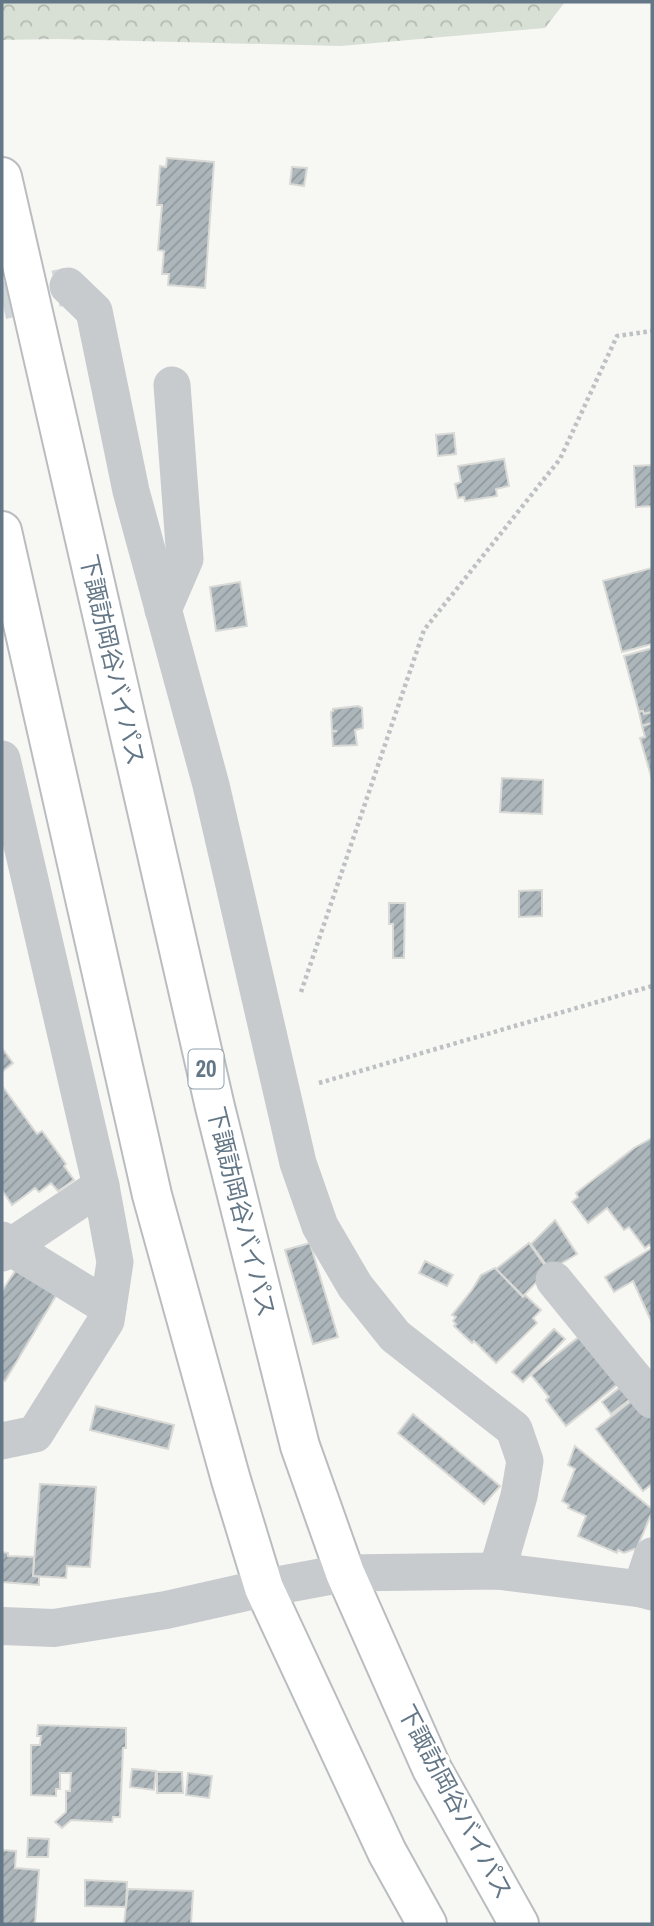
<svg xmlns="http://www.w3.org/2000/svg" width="654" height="1926" font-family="'Archivo Narrow','Noto Sans JP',sans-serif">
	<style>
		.forest { fill: url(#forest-crowns) }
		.building { fill: url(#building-hatch); stroke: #d9d9d6; stroke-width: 2 }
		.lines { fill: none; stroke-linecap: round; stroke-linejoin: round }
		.minor-tunnel { stroke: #d2d7d9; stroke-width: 37; stroke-dasharray: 37 18; stroke-linecap: butt }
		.trunk-casing { stroke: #b9bdc0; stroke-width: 42 }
		.path { stroke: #bec1c3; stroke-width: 4.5; stroke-dasharray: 3.5 3.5; stroke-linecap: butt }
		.minor { stroke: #c7cbce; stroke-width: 37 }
		.tertiary { stroke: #c7cbce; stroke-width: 38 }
		.trunk { stroke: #fff; stroke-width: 38 }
		.labels { text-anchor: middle; stroke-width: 7; stroke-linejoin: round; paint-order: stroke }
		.shield { fill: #fff; stroke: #92a0ab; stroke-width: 2 }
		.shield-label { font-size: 23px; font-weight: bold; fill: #647787 }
		.street-label { font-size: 24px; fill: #647787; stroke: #fff }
	</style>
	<defs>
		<pattern id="forest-crowns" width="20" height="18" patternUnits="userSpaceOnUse" patternTransform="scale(1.75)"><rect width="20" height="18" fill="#d8e0d5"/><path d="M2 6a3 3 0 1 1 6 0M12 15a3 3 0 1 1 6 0" fill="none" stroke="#b3bab2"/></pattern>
		<pattern id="building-hatch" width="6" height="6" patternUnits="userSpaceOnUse" patternTransform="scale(1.75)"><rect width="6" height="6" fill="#adb6bb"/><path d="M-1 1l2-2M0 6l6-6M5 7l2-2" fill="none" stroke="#90999e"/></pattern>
	</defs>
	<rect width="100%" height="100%" fill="#f7f7f4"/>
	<path class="forest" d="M2,2H565L545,28L341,46L58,39L2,40Z"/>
	<g class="building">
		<path d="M167,158L214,162L205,288L168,285L169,274H162L164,251L158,250L162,205H157L160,166L166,167Z"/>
		<path d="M292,167L307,168L304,186L290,184Z"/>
		<path d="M454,433L456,454L438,456L436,435Z"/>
		<path d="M504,459L509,486L496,489L497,496L465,501L464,497L458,498L455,484L461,482L458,466Z"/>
		<path d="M652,465V506L636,507L634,466Z"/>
		<path d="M652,568V644L622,652L603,581Z"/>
		<path d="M240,582L247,626L216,631L210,587Z"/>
		<path d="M652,648V712L644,714L643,711L639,712L624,656Z"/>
		<path d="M358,706L362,708L363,728L355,730L357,745L333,746L332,732L337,731H332L331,712L333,711V709Z"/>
		<path d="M643,711L644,714L652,712V723L642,726L639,712Z"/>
		<path d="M652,723V775L651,776L640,738L645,737L642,726Z"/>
		<path d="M502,778L543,780L542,814L500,812Z"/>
		<path d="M542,890V916L519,917V891Z"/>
		<path d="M389,903H405L404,958H393V924H389Z"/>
		<path d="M2,1048L13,1063L2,1072Z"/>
		<path d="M3,1087L37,1134L42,1131L66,1164L64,1166L74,1180L58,1191L51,1183L39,1192L35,1188L12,1205L2,1190Z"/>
		<path d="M652,1138V1247L649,1245L645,1248L629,1227L624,1230L607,1208L588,1223L572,1202L578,1197L576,1193L634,1148Z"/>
		<path d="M555,1220L577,1254L550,1270L531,1244Z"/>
		<path d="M310,1243L338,1337L313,1344L285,1250Z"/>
		<path d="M529,1243L548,1270L523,1296L496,1269Z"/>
		<path d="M652,1248V1323L633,1281L614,1292L605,1277Z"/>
		<path d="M425,1261L453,1275L447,1286L419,1273Z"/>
		<path d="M21,1262L60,1289L5,1381L3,1380L2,1382V1291Z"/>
		<path d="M495,1268L523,1297L525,1295L541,1310L533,1318L537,1323L496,1363L474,1341L472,1343L454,1326L456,1324L453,1321L456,1317L452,1315L472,1290L481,1275Z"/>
		<path d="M554,1329L565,1339L523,1382L512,1372Z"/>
		<path d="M580,1336L618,1384L566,1426L546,1400L549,1397L531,1375Z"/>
		<path d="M624,1384L634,1396L611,1414L602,1402Z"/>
		<path d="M636,1397L652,1418V1484L643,1491L596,1429Z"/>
		<path d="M96,1406L174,1425L168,1449L90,1430Z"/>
		<path d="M413,1414L500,1486L484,1504L398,1433Z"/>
		<path d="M575,1446L652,1509V1512L637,1548L624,1553L618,1550L617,1553L578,1536L586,1516L568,1508L569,1505L562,1501L575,1469L568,1465Z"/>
		<path d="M40,1484L96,1487L90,1567L67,1566L66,1578L33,1576Z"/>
		<path d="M2,1552L8,1553V1556L34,1557L33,1576L39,1577V1585L2,1582Z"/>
		<path d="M38,1725L126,1728V1748H123L120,1817H113L112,1822L71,1820L62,1828L55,1822L66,1812V1791H70L71,1773H60V1789H56V1796L31,1795V1745H40L41,1736H37Z"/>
		<path d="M132,1769L156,1771L154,1790L130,1787Z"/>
		<path d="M157,1772H182L183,1793H157Z"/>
		<path d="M188,1773L212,1776L209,1798L186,1795Z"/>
		<path d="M28,1838L49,1839L48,1857H27Z"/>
		<path d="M2,1850L16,1851L15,1868L39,1870L35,1924H2Z"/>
		<path d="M85,1880L127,1882L126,1907L85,1906Z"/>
		<path d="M128,1889L193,1891L191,1924H124Z"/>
	</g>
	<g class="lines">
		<path class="minor-tunnel" d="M2,301L68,286"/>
		<defs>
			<g id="trunk">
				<path d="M2,177L215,1107L300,1446L345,1573L432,1769L519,1924"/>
				<path d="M2,531L152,1195L231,1480L264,1588L387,1852L427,1924"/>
			</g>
		</defs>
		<use href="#trunk" class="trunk-casing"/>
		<g class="path">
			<path d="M301,992L424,630L560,459L617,336L652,331"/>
			<path d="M319,1083L652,986"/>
		</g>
		<g class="minor">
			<path d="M68,286L94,311L131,491L211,785L298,1163L320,1226L355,1286L395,1336L514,1429L525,1461L519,1496L497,1571"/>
			<path d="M163,610L185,559L172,385"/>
			<path d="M2,759L101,1186L115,1262L106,1321L35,1434L2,1441"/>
			<path d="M2,1240L10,1247L101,1186"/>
			<path d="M2,1253L10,1247L108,1307"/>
			<path d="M554,1280L652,1400"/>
			<path d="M345,1573L497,1571L641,1589L652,1592"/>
			<path d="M641,1589L652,1556"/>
		</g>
		<path class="tertiary" d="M2,1626L54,1628L166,1610L264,1588L345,1573"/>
		<use href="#trunk" class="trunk"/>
	</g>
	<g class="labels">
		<rect class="shield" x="188.5" y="1049.5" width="35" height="39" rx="5"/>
		<g class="shield-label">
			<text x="206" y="1077">20</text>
		</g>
		<g class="street-label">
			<text transform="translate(112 660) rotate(77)" y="8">下諏訪岡谷バイパス</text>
			<text transform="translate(241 1212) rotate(76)" y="8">下諏訪岡谷バイパス</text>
			<text transform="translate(455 1802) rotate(62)" y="8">下諏訪岡谷バイパス</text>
		</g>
	</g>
	<rect width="654" height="1926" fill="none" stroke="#647787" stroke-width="7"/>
</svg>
